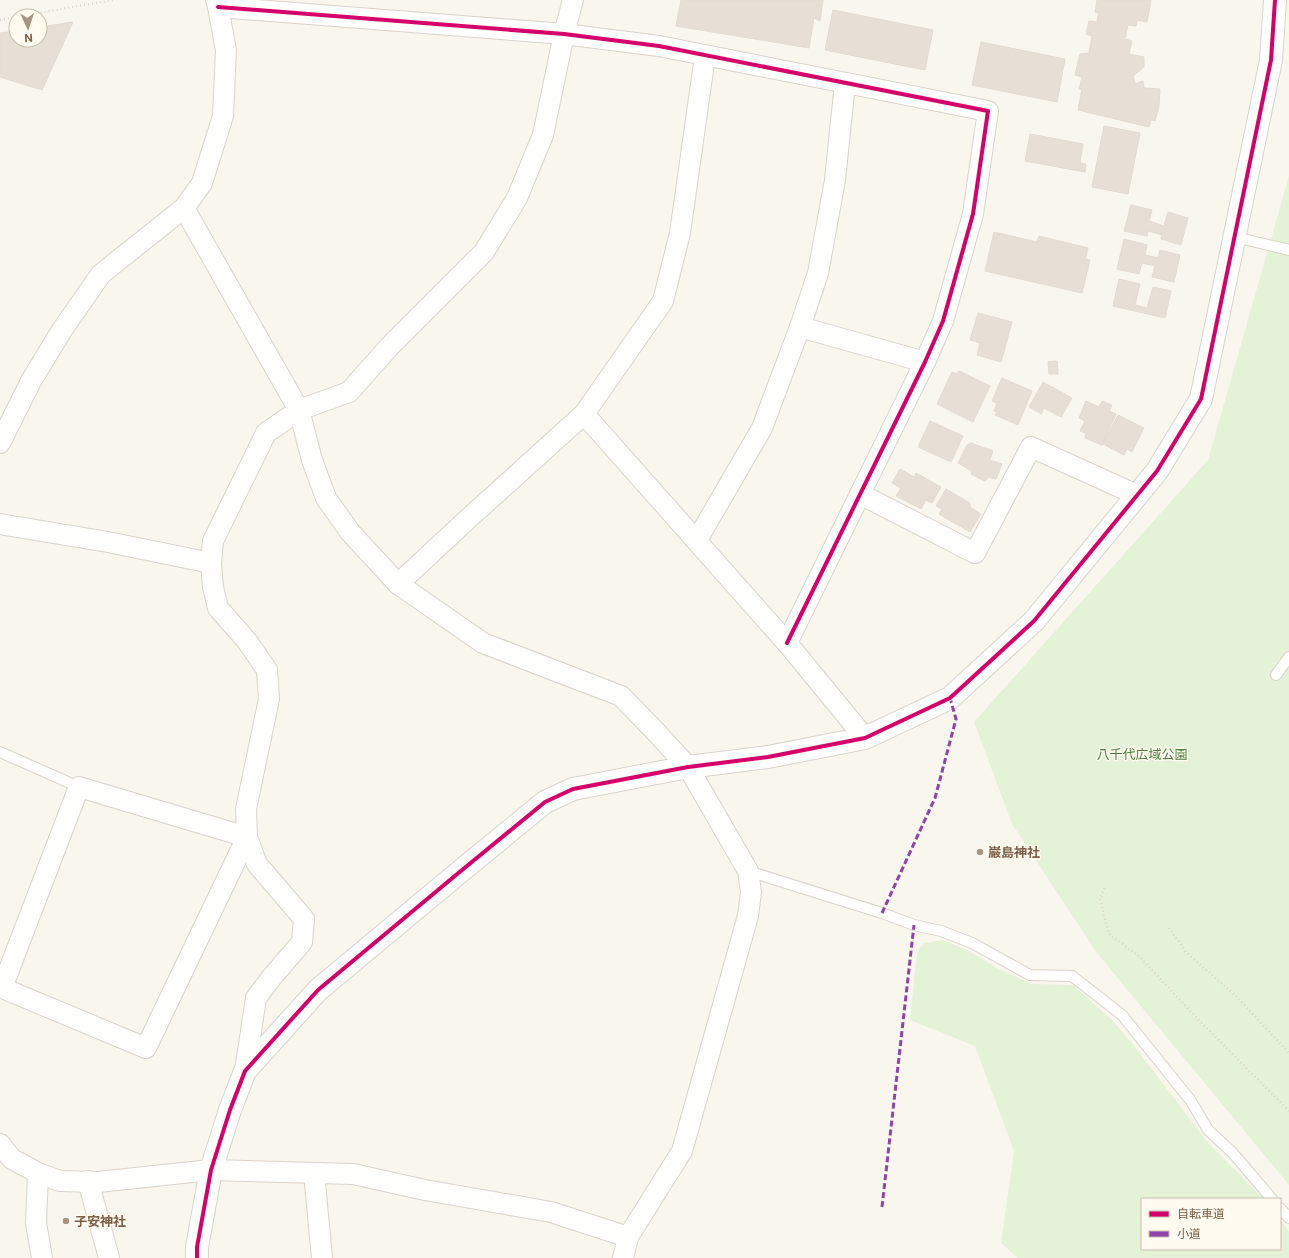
<svg xmlns="http://www.w3.org/2000/svg" width="1289" height="1258" font-family="Inter,'Noto Sans JP',sans-serif">
	<style>
		.green { fill: #e4f2d7 }
		.building { fill: #e6dfd5; stroke: #e4dacf }
		.lines { fill: none; stroke-linecap: round; stroke-linejoin: round }
		.service-casing { stroke: #d9d3cc; stroke-width: 12 }
		.minor-casing { stroke: #d9d3cc; stroke-width: 22 }
		.tertiary-casing { stroke: #d9d3cc; stroke-width: 24 }
		.path { stroke: #dcd6ce; stroke-width: 2.5; stroke-dasharray: 1 3; stroke-linecap: butt }
		.service { stroke: #fefefc; stroke-width: 10 }
		.minor { stroke: #fefefc; stroke-width: 20 }
		.tertiary { stroke: #fefefc; stroke-width: 22 }
		.quiet { stroke: #8e44ad; stroke-width: 3; stroke-dasharray: 6 3; stroke-linecap: butt }
		.cycleway-casing { stroke: #fffbf1; stroke-width: 6 }
		.cycleway { stroke: #d6006c; stroke-width: 4 }
		.poi-dot { fill: #a89482; stroke: #fffbf1; stroke-width: 1.5 }
		.labels { text-anchor: middle; stroke-width: 3; stroke-linejoin: round; paint-order: stroke }
		.park-label { font-size: 13px; fill: #4b7e3c; stroke: #fffbf1 }
		.poi-label { font-size: 13px; font-weight: bold; fill: #7d5f48; stroke: #fffbf1; text-anchor: start }
	</style>
	<rect width="100%" height="100%" fill="#f9f6ee"/>
	<g class="green">
		<path d="M1289,176V1185L1097,953L1012,824L974,722L1208,460Z"/>
		<path d="M943,940L969,951L993,966L1032,984L1073,985L1113,1021L1132,1043L1209,1144L1264,1199H1142V1249H1280V1218L1289,1232V1258H1018L1001,1243L1014,1151L975,1046L910,1020L917,951L925,943Z"/>
	</g>
	<g class="building">
		<path d="M681,0H823L820,21L814,18L809,48L676,26Z"/>
		<path d="M1097,0H1151L1147,22L1137,20L1136,26L1128,25L1125,39L1132,41L1129,54L1144,57V67L1133,76L1135,84L1143,81L1144,88L1160,89L1159,106L1155,121L1151,120L1149,127L1078,110L1082,89H1079L1082,77L1075,75L1080,54L1089,53L1092,36L1086,34L1089,21L1097,22L1099,13L1095,12Z"/>
		<path d="M833,10L933,30L925,70L825,50Z"/>
		<path d="M73,22L42,90L0,77V33L16,31V40H40V27Z"/>
		<path d="M981,42L1065,59L1057,102L972,85Z"/>
		<path d="M1104,126L1140,133L1128,194L1092,187Z"/>
		<path d="M1030,134L1083,144L1080,163L1086,164L1085,172L1025,161Z"/>
		<path d="M1131,205L1152,210L1149,221L1164,226L1168,212L1188,218L1181,245L1161,239L1162,235L1148,231L1147,236L1124,231Z"/>
		<path d="M994,232L1037,242L1039,236L1088,248L1085,259L1090,260L1082,293L985,271Z"/>
		<path d="M1124,239L1147,245L1145,255L1158,258L1160,250L1180,255L1174,282L1152,277L1155,266L1142,263L1139,274L1117,269Z"/>
		<path d="M1119,279L1140,284L1135,305L1147,308L1153,287L1171,291L1165,318L1113,306Z"/>
		<path d="M978,313L1012,322L1001,362L977,355L980,343L970,340Z"/>
		<path d="M1057,361L1058,374H1049L1048,362Z"/>
		<path d="M959,371L990,386L973,422L937,404L952,372L957,374Z"/>
		<path d="M1002,378L1032,391L1018,425L995,415L997,412L994,411L997,403L992,401Z"/>
		<path d="M1043,382L1072,398L1061,417L1044,408L1041,414L1029,407Z"/>
		<path d="M1086,401L1099,407L1102,401L1112,405L1109,411L1116,414L1102,445L1085,438L1086,433L1080,431L1085,421L1079,418Z"/>
		<path d="M1118,415L1144,428L1132,452L1127,449L1124,455L1103,444Z"/>
		<path d="M930,421L963,436L951,462L918,447Z"/>
		<path d="M971,443L993,451L990,460L1002,464L996,479L989,477L985,481L971,474L972,471L958,463L967,445Z"/>
		<path d="M900,469L914,477L916,473L941,487L932,503L926,500L921,509L896,496L901,488L892,483Z"/>
		<path d="M946,489L970,503V507L981,514L970,532L939,514L942,509L936,506Z"/>
	</g>
	<g class="lines">
		<defs>
			<g id="service">
				<path d="M1235,237L1289,250"/>
				<path d="M1276,675L1289,657"/>
				<path d="M0,752L79,787"/>
				<path d="M748,871L882,913L914,925L941,931L972,943L1030,975L1072,976L1122,1015L1191,1101L1208,1130L1232,1152L1272,1199"/>
				<path d="M1280,1208L1289,1218"/>
			</g>
			<g id="minor">
				<path d="M218,7L564,34L659,46L988,111L973,214L943,321L925,362L787,643"/>
				<path d="M184,208L299,410L312,460L326,498L350,532L398,584L483,643L621,696L656,732L688,767L748,871L751,892L748,916L682,1151L628,1237L623,1258"/>
				<path d="M800,327L925,362"/>
				<path d="M584,414L787,643L865,738"/>
				<path d="M0,443L31,381L62,330L101,274L184,208L202,183L223,116L226,50L218,7L216,0"/>
				<path d="M860,494L975,553L1031,447L1137,495"/>
				<path d="M0,524L108,542L211,563"/>
				<path d="M697,540L762,428L800,327L818,273L835,180L845,83"/>
				<path d="M398,584L470,517L584,414L663,301L680,233L705,56"/>
				<path d="M79,787L247,837L146,1048L2,988Z"/>
				<path d="M245,1071L256,998L272,977L302,942L304,919L257,864L247,837L246,809L269,699L267,670L247,641L218,608L213,587L211,563L213,541L266,433L299,410L349,392L390,346L484,252L517,198L543,135L564,34L573,0"/>
				<path d="M0,1144L12,1159L38,1173L60,1181L98,1182L211,1170L353,1174L425,1190L551,1212L628,1237"/>
				<path d="M38,1173L36,1223L42,1258"/>
				<path d="M314,1173L322,1258"/>
				<path d="M88,1181L109,1258"/>
			</g>
			<path id="tertiary" d="M197,1258V1247L211,1170L230,1110L245,1071L318,990L456,875L545,802L573,789L688,767L768,757L865,738L950,698L1034,621L1157,471L1201,399L1271,60L1275,0"/>
		</defs>
		<use href="#service" class="service-casing"/>
		<use href="#minor" class="minor-casing"/>
		<use href="#tertiary" class="tertiary-casing"/>
		<g class="path">
			<path d="M21,16L113,0"/>
			<path d="M0,20L16,17"/>
			<path d="M1104,888L1100,899L1109,934L1140,957L1195,1016L1289,1111"/>
			<path d="M1169,928L1186,952L1235,995L1289,1053"/>
		</g>
		<use href="#service" class="service"/>
		<use href="#minor" class="minor"/>
		<use href="#tertiary" class="tertiary"/>
		<g class="quiet">
			<path d="M882,913L935,798L956,719L950,698"/>
			<path d="M882,1207L914,925"/>
		</g>
		<defs>
			<g id="cycleway">
				<path d="M218,7L564,34L659,46L988,111L973,214L943,321L925,362L787,643"/>
				<path d="M197,1258V1247L211,1170L230,1110L245,1071L318,990L456,875L545,802L573,789L688,767L768,757L865,738L950,698L1034,621L1157,471L1201,399L1271,60L1275,0"/>
			</g>
		</defs>
		<use href="#cycleway" class="cycleway-casing"/>
		<use href="#cycleway" class="cycleway"/>
	</g>
	<g class="poi-dot">
		<circle cx="980" cy="852" r="4"/>
		<circle cx="66" cy="1221" r="4"/>
	</g>
	<g class="labels">
		<g class="park-label">
			<text x="1142" y="759">八千代広域公園</text>
		</g>
		<g class="poi-label">
			<text x="988" y="857">巌島神社</text>
			<text x="74" y="1226">子安神社</text>
		</g>
	</g>
	<rect x="1141" y="1198" width="140" height="52" fill="#fffbf1" stroke="#cbbdad"/>
	<rect x="1149" y="1211" width="20" height="6" fill="#d6006c" stroke="#cbbdad"/>
	<text x="1177" y="1218" font-size="12" fill="#7d5f48">自転車道</text>
	<rect x="1149" y="1231" width="20" height="6" fill="#8e44ad" stroke="#cbbdad"/>
	<text x="1177" y="1238" font-size="12" fill="#7d5f48">小道</text>
	<g transform="translate(28 28) rotate(177)"><circle r="19" fill="#fffbf1" stroke="#cbbdad"/>
	<path d="M0-3L7 15L0 10L-7 15Z" fill="#a89482"/>
	<text y="-6" font-size="11" font-weight="bold" text-anchor="middle" fill="#7d5f48">N</text>
	</g>
</svg>
